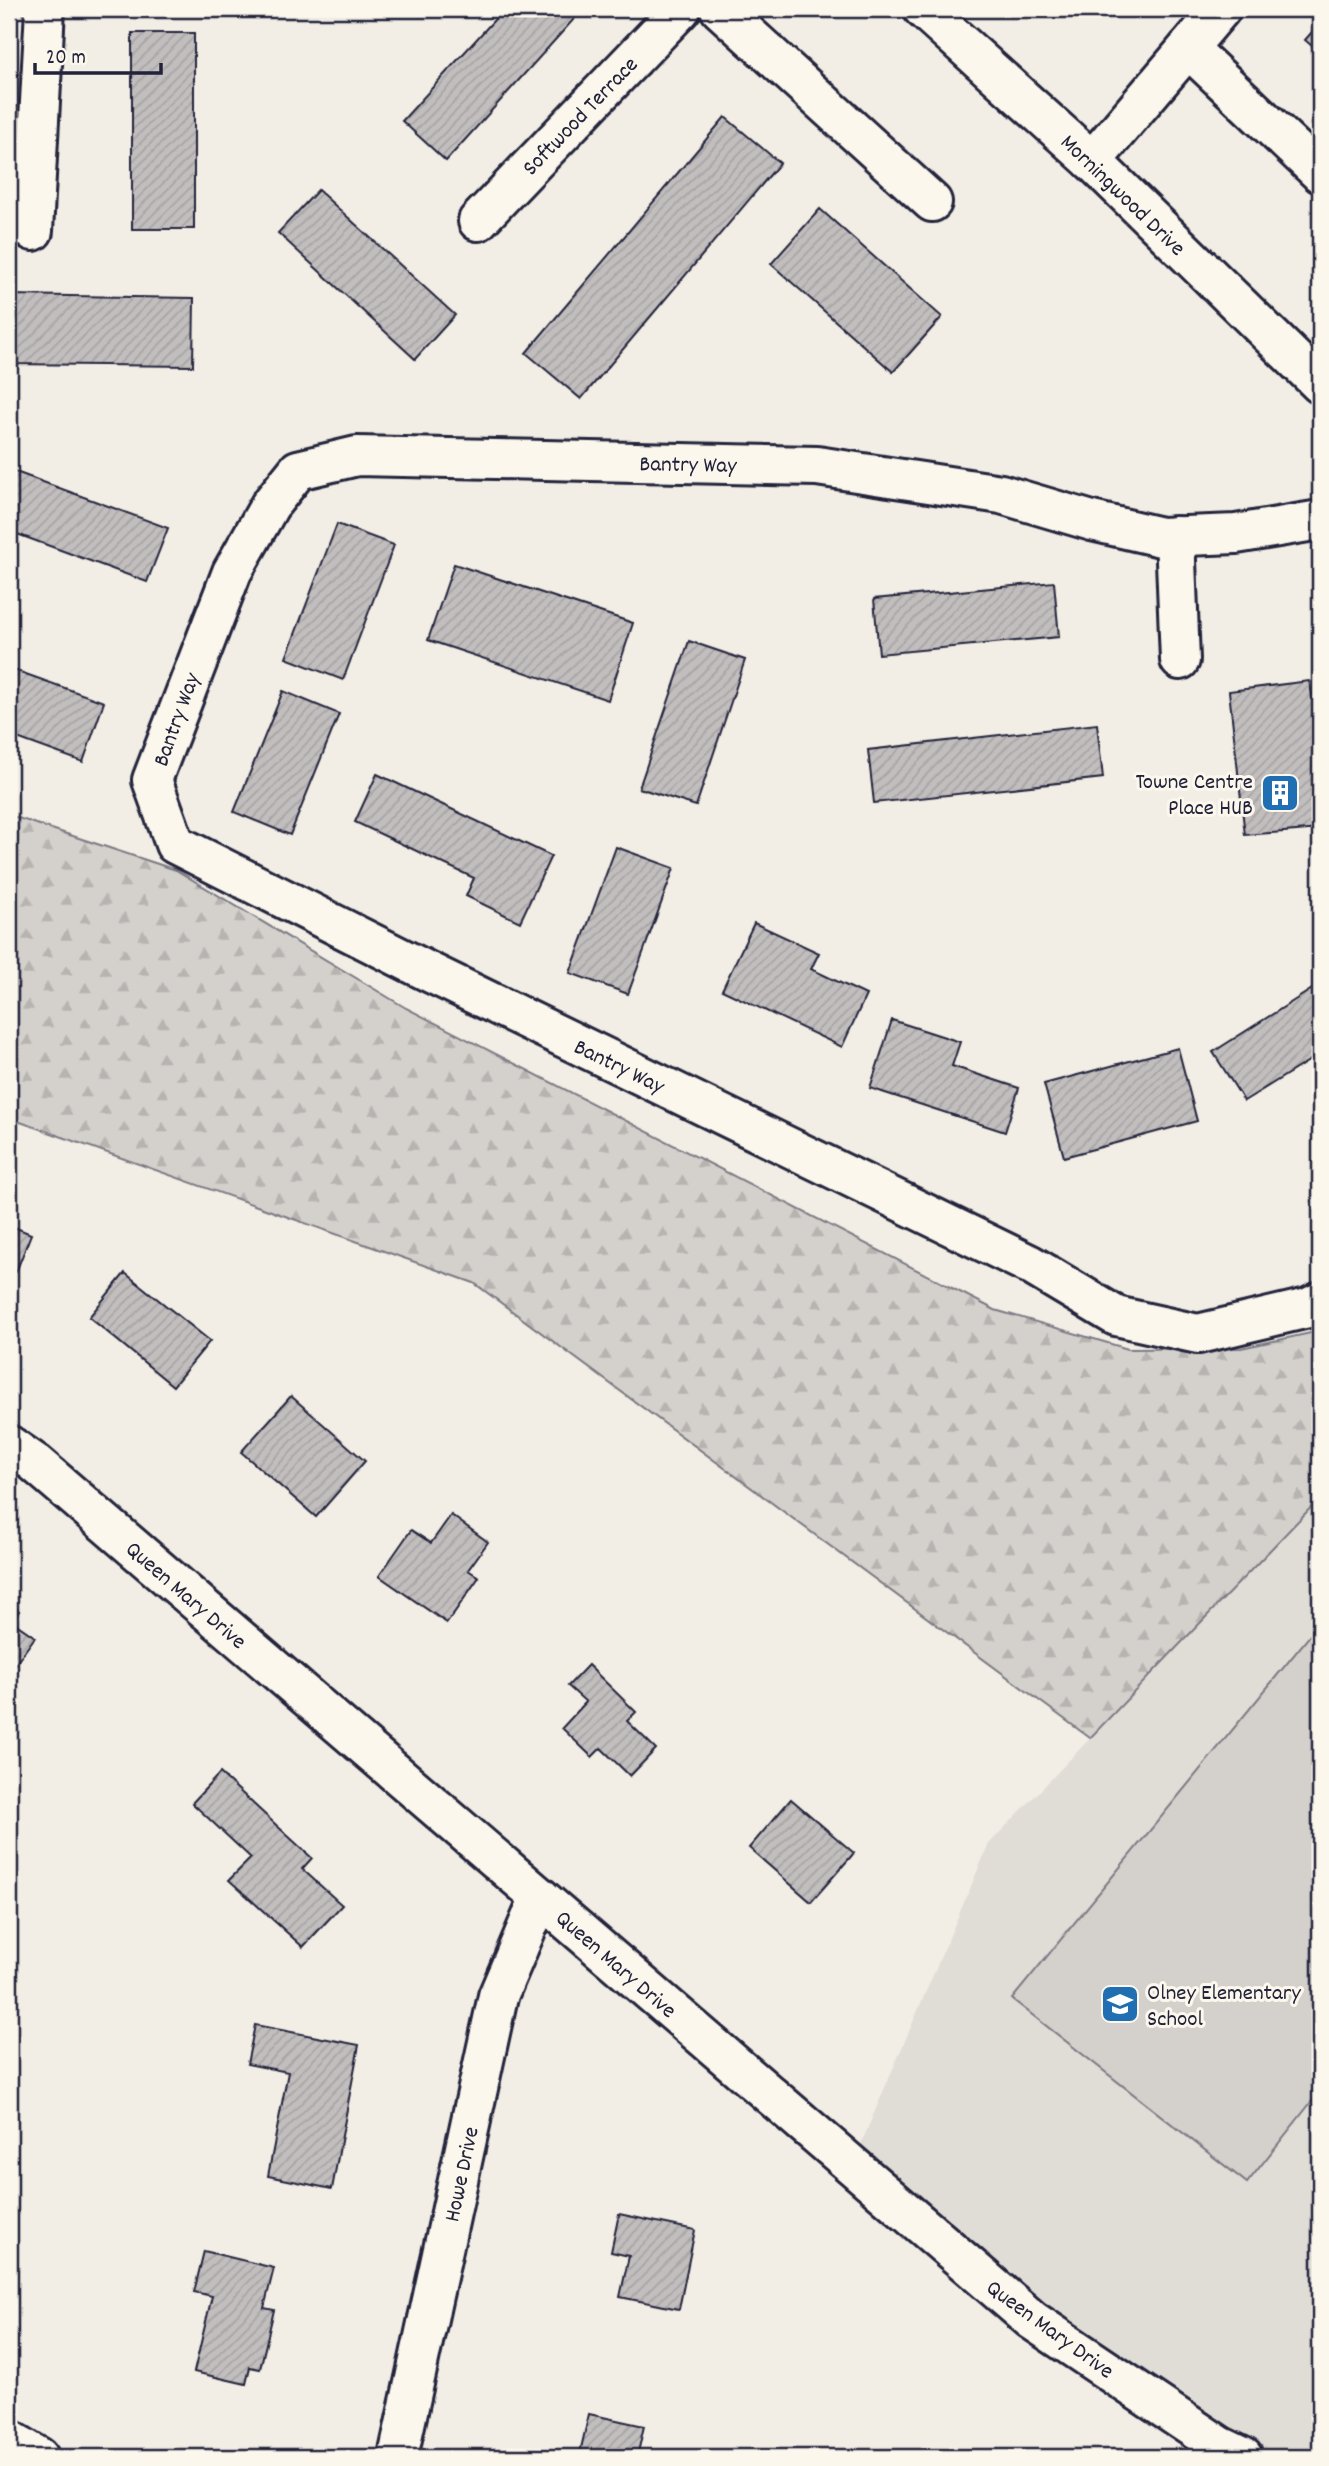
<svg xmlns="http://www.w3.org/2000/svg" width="1329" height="2466" font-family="Dekko,sans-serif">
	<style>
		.built { fill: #e0dcd6 }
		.forest { fill: url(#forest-firs); stroke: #7b7a84; stroke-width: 2 }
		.garden { fill: #d4d1cc; stroke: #7b7a84; stroke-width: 2 }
		.building { fill: url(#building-hatch); stroke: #22223b; stroke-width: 2 }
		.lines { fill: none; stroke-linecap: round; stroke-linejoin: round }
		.minor-casing { stroke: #22223b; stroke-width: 44 }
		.minor { stroke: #fbf7ec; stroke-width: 38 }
		.labels { text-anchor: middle; stroke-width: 6; stroke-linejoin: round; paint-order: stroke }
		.street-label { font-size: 23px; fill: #22223b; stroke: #fbf7ec }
		.poi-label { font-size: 23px; fill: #22223b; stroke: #fbf7ec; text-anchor: end }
	</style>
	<defs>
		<pattern id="forest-firs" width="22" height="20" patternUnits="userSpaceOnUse" patternTransform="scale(1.75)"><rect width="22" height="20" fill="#d4d1cc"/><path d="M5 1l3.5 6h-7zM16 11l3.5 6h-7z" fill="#b6b3b0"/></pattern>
		<pattern id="building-hatch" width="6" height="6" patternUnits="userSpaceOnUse" patternTransform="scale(1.75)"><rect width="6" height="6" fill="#c2bebe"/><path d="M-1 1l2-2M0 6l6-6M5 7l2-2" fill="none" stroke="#a6a3a4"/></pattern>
	</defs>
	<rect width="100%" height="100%" fill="#f2eee5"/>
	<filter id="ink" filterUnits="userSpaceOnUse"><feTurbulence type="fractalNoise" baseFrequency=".0143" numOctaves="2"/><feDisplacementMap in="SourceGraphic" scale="14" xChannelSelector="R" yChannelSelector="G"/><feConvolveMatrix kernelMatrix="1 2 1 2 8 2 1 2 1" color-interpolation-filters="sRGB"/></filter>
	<g filter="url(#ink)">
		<path class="built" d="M1320,1498V2457H1243L852,2165L989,1844Z"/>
		<path class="forest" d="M9,815L176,870L406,1008L995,1310L1128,1349L1241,1348L1320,1331V1498L1090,1738L474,1283L9,1118Z"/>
		<path class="garden" d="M1320,1623V2091L1247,2183L1012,1999Z"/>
		<g class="building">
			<path d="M140,9H206V12L140,14Z"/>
			<path d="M504,9H583L446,161L402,121Z"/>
			<path d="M1320,23V53L1305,40Z"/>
			<rect x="132" y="33" width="62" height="196"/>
			<path d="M725,117L780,163L581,399L526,353Z"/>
			<path d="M318,190L455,315L415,359L278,233Z"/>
			<path d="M820,209L942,317L893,372L771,264Z"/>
			<path d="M9,295L194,298L193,366L9,364Z"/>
			<path d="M13,471L168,528L147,582L9,531V482Z"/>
			<path d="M337,524L394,545L343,680L286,658Z"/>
			<path d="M454,564L633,623L608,700L428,640Z"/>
			<path d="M1054,582L1059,637L879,654L874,599Z"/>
			<path d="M689,641L745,660L696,806L639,788Z"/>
			<path d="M9,668L104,702L83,762L9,735Z"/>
			<path d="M1309,681L1317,714L1320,757V829L1245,835L1229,691Z"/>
			<path d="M283,691L339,714L290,835L234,812Z"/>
			<path d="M1097,724L1103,778L874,803L868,750Z"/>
			<path d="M377,774L551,856L520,922L466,896L474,878L355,822Z"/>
			<path d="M616,847L674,868L628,994L570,973Z"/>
			<path d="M754,923L819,953L811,969L866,995L842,1047L722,990Z"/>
			<path d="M1320,984V1054L1244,1101L1213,1052Z"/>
			<path d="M892,1020L960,1042L952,1066L1019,1088L1005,1132L870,1088Z"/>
			<path d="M1178,1048L1197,1121L1064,1157L1044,1084Z"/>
			<path d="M9,1225L31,1234L16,1272L9,1269Z"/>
			<path d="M125,1273L210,1341L173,1386L89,1317Z"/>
			<path d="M291,1396L365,1461L316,1517L241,1452Z"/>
			<path d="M451,1515L488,1542L468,1570L479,1577L447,1623L379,1576L411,1530L431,1543Z"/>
			<path d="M9,1604L19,1611L12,1621L35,1637L9,1673Z"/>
			<path d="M588,1665L636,1712L627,1721L656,1749L630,1776L601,1748L592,1757L562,1728L586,1702L568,1686Z"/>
			<path d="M220,1773L312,1858L302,1869L342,1905L303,1947L229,1880L251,1858L192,1803Z"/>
			<path d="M791,1799L854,1853L811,1902L749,1848Z"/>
			<path d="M255,2025L359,2045L332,2189L268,2176L288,2072L247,2064Z"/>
			<path d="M619,2214L695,2230L679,2309L620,2297L629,2256L611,2252Z"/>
			<path d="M204,2251L274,2268L264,2308L274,2310L260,2369L250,2367L246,2384L194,2372L212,2296L194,2292Z"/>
			<path d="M589,2414L644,2426L637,2457H579Z"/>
		</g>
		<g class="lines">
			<defs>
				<g id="minor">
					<path d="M720,9L932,202"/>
					<path d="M923,9L1092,161L1320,384"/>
					<path d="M1188,48L1320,173"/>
					<path d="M1092,161L1221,9"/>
					<path d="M478,221L681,9"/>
					<path d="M33,231L45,9"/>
					<path d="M1320,520L1236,534L1161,537L1092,521L1001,494L817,466L357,456L298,470L270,505L232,572L152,780L175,844L427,971L1029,1264L1116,1316L1198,1334L1308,1308L1320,1302"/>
					<path d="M1175,536L1180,660"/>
					<path d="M9,1445L35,1463L1032,2320L1220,2446L1243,2457"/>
					<path d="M9,2439L39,2457"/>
					<path d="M398,2457L498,1996L540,1897"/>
				</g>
			</defs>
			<use href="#minor" class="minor-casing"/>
			<use href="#minor" class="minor"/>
		</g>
	</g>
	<defs>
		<symbol id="building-square" viewBox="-11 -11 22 22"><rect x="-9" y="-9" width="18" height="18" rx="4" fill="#1f6fb2" stroke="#fbf7ec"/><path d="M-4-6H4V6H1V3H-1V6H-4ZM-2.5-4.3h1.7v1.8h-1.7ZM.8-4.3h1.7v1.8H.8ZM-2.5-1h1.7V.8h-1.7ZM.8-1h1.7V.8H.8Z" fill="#fff"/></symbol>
		<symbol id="school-square" viewBox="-11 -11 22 22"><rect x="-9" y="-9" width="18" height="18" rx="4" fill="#1f6fb2" stroke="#fbf7ec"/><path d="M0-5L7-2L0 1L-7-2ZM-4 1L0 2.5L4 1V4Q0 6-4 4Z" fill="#fff"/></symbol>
	</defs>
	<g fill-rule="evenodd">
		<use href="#building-square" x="1258" y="771" width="44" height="44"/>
		<use href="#school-square" x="1098" y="1982" width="44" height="44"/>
	</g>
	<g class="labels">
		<g class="street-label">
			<text transform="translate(579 115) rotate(-46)" y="8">Softwood Terrace</text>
			<text transform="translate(1124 194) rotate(44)" y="8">Morningwood Drive</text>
			<text transform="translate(688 463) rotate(1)" y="8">Bantry Way</text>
			<text transform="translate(175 719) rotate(-70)" y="8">Bantry Way</text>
			<text transform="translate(620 1065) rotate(26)" y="8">Bantry Way</text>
			<text transform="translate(187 1594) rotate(41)" y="8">Queen Mary Drive</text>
			<text transform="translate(617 1963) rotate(41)" y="8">Queen Mary Drive</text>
			<text transform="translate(460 2174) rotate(-78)" y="8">Howe Drive</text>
			<text transform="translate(1051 2328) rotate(36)" y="8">Queen Mary Drive</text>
		</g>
		<g class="poi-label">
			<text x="1253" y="788">Towne Centre<tspan x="1253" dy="26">Place HUB</tspan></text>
			<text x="1147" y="1999" text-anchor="start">Olney Elementary<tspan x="1147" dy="26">School</tspan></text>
		</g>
	</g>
	<rect width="1329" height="2466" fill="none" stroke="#fbf7ec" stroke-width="35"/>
	<rect x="18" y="18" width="1294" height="2431" fill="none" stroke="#22223b" stroke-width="2.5" filter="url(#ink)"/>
	<path d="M35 63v10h126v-10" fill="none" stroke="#22223b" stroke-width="3.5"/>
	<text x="46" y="63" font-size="21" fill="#22223b" stroke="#fbf7ec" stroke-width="5" paint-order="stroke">20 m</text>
</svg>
